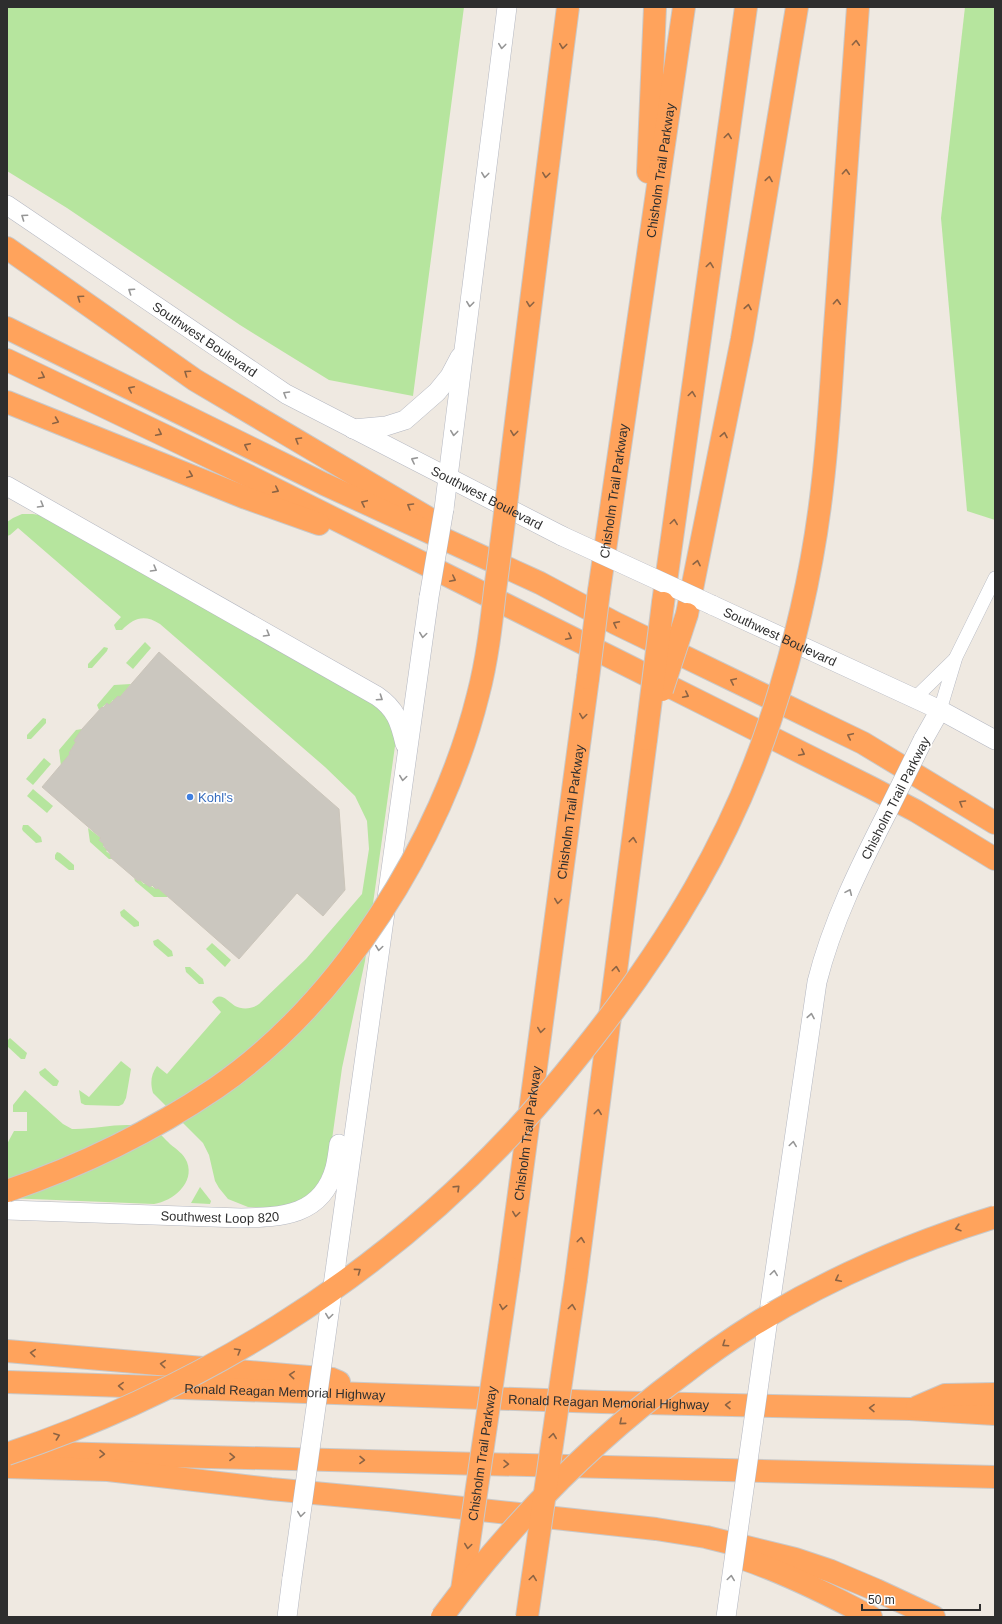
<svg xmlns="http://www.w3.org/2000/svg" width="1002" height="1624" font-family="Helvetica,sans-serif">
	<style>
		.green { fill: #b6e59e }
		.building { fill: #cbc7bf; stroke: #cbc5ba }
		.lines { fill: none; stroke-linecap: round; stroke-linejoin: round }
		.street-casing { stroke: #b4b7c1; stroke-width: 14 }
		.secondary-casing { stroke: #b4b7c1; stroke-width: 20 }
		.highway-casing { stroke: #c9c9c9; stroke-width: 24 }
		.street { stroke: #fff; stroke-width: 13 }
		.secondary { stroke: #fff; stroke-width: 19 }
		.highway { stroke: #ffa35c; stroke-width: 22 }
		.secondary-bridge-casing { stroke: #b4b7c1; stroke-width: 20; stroke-linecap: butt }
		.highway-bridge-casing { stroke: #c9c9c9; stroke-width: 24; stroke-linecap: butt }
		.secondary-bridge { stroke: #fff; stroke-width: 19 }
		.highway-bridge { stroke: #ffa35c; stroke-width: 22 }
		.oneway { stroke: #8c6343 }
		.oneway2 { stroke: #969696 }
		.shop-dot { fill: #3f7fe0; stroke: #fff; stroke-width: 1.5 }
		.labels { text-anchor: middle; stroke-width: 3.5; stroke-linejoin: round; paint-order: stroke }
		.street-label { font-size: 13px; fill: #2e2e2e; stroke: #fff }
		.shop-label { font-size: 13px; fill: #366cbe; stroke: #fff; text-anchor: start }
	</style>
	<rect width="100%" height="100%" fill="#efe9e1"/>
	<g class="green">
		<path d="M7,7H464L413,396L329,380L240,325L67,208L7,171Z"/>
		<path d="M965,7H995V520L967,511L941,218Z"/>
		<path d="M22,514H33L39,515L371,699L386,714L395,741V746L365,961L342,1068L328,1168L310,1197L277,1208L248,1207L228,1199L219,1188L215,1181L209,1155L203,1143L153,1093C150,1083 151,1074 157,1066L167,1074L221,1012L212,1002C220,990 227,1001 235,1006C242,1010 253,1009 259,1004L306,959L362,894L369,849L367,821L355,796L325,767L160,624C144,614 134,618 122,630H116L114,625L121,617L18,528L10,535L7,536V522L13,518Z"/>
		<path d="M145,642L151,648L133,669L126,663Z"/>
		<path d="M104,647L108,648L107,651L92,668H88V664Z"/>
		<path d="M131,684L120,697L114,701L113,700L109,705L107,703L99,710L97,705L114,685Z"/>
		<path d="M43,718L46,719V723L31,739H27V735Z"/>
		<path d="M82,729L75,741L76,742L69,753L70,754L61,766L59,750L76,730Z"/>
		<path d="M44,758L51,764L33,785L26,779Z"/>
		<path d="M33,789L53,806L47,813L27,796Z"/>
		<path d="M23,825H28L41,837L42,842L36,843L23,831L22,829Z"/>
		<path d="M88,828L101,838L99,840L104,844L103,846L108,850L106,851L111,855L113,859H109L90,842Z"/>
		<path d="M57,852L60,853L74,865V870H69L55,859V855Z"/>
		<path d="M134,878L138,881L140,880L144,884L146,883L156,889L158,888L168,897H154L135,881Z"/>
		<path d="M124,909L139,922V926L134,927L121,916L120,912Z"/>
		<path d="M158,939L172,951L173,956L168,957L154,945L153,941Z"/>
		<path d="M212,943L231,960L225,967L206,949Z"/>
		<path d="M185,967H190L203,979L204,984H199L186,972Z"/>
		<path d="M10,1038L27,1053L25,1059H21L7,1046V1041Z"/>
		<path d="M121,1061L131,1069L126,1098L123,1104L119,1106L85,1105L81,1103L79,1090L89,1097Z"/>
		<path d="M45,1068L59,1081L57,1086H53L40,1075L39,1072Z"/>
		<path d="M25,1090L63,1124L72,1129C99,1130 129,1119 154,1130C160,1133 165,1139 170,1144C176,1149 184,1154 187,1162C195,1183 173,1201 154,1204L7,1198V1144L14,1131H27V1112H13V1105Z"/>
		<path d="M200,1187L211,1201L210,1204L191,1203Z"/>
	</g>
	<path class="building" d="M159,652L339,809L345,890L323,916L297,893L239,959L158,888L156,889L152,885L150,887L140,880L138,881L110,857L111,855L103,845L104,844L99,840L101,838L42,787L70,754L69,753L76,742L74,741L82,729L102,707L103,708L107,703L109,705L118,696L120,697Z"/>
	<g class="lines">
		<defs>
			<g id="street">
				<path d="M914,699L955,659"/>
				<path d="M940,710L956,657L995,578"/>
			</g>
			<g id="secondary">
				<path id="s1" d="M7,205L286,394L562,536"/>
				<path d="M353,429L386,426L405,420L437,392L450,376L460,357"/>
				<path d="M7,486L377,696C396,709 400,722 405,744"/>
				<path d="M444,509L507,7"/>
				<path id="s2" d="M712,605L940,710L995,740"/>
				<path d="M923,740L940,710"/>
				<path id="s3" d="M7,1210L241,1218C282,1217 322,1216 335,1168C337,1160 338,1152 339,1144"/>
				<path d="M336,1264L429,597"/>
				<path d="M769,1312L817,982C832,922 860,866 888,811"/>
				<path d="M287,1617L292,1578"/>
			</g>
			<g id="highway">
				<path d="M648,172L655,7"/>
				<path d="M7,248L195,380L435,522"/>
				<path d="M7,328L324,484L540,583L615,623L863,743L995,823"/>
				<path d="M834,341L858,7"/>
				<path d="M7,360L249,476L870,787L916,811L995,859"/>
				<path d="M7,402L246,498L319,524"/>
				<path id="s4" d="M599,591L684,7"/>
				<path d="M663,603L746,7"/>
				<path d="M687,614L742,339L797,7"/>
				<path id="s5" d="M509,1268L588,678"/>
				<path d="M576,1279L646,739"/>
				<path d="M7,1351L332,1379L339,1382"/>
				<path id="s6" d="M7,1382L602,1402L910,1409L995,1414"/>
				<path d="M917,1407L945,1395L995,1394"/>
				<path d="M14,1452L995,1477"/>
				<path d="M7,1467L108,1470L271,1489L389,1500L656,1529L706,1537L795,1559L831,1571L876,1590L934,1617"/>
				<path d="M744,1559C788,1574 830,1595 871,1617"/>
			</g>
		</defs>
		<use href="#street" class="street-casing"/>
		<use href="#secondary" class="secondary-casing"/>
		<use href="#highway" class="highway-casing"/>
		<use href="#street" class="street"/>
		<use href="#secondary" class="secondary"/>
		<use href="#highway" class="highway"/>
		<defs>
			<g id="secondary-bridge">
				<path d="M562,536L712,605"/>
				<path d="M429,597L444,509"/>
				<path d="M888,811L923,740"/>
				<path d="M292,1578L336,1264"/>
				<path d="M726,1617L769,1312"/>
			</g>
			<g id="highway-bridge">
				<path d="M588,678L599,591"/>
				<path d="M662,690L687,614"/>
				<path d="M646,739L663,603"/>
				<path d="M7,1191C81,1166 151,1132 216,1088C341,1002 442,841 478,695C487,661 491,626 495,590C503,534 509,478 516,422C533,283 550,145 568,7"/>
				<path d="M7,1454C198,1390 373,1282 511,1135C540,1104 567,1071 593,1038C669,941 731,839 770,721C795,646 813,568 822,489C828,440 831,390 834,341"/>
				<path id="s7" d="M462,1590L509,1268"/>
				<path d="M442,1617C510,1525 590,1443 682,1375C705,1357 729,1340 753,1325C829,1278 911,1243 995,1217"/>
				<path d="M527,1617L576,1279"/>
			</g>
		</defs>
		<use href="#secondary-bridge" class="secondary-bridge-casing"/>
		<use href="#highway-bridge" class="highway-bridge-casing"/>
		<use href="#secondary-bridge" class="secondary-bridge"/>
		<use href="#highway-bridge" class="highway-bridge"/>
	</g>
	<defs><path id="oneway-chevron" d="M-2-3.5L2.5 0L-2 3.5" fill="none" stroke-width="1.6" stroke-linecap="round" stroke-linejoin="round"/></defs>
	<g class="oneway">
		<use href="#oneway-chevron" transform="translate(856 43) rotate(-86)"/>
		<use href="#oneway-chevron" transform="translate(563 46) rotate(97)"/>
		<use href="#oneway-chevron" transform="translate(728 136) rotate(-82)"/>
		<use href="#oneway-chevron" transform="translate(846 172) rotate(-86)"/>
		<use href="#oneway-chevron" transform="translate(546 175) rotate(97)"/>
		<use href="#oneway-chevron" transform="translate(769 179) rotate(-81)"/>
		<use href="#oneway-chevron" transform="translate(710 265) rotate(-82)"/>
		<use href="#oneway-chevron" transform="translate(80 298) rotate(-145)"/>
		<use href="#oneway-chevron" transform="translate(837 302) rotate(-86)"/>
		<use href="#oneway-chevron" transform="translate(530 304) rotate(97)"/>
		<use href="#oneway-chevron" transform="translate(748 307) rotate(-80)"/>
		<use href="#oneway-chevron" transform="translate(187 373) rotate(-145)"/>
		<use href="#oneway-chevron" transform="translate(42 376) rotate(26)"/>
		<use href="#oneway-chevron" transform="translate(131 389) rotate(-154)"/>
		<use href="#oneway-chevron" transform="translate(692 394) rotate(-82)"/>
		<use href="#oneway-chevron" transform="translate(56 421) rotate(22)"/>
		<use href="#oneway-chevron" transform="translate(159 433) rotate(26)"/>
		<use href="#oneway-chevron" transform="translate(514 433) rotate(97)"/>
		<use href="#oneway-chevron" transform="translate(724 435) rotate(-79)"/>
		<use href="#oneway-chevron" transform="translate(298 440) rotate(-149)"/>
		<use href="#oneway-chevron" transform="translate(247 446) rotate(-154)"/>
		<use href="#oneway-chevron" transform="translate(190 475) rotate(22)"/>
		<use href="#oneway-chevron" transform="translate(276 490) rotate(27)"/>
		<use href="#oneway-chevron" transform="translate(364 503) rotate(-155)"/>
		<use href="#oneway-chevron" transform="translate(410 506) rotate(-149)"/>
		<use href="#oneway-chevron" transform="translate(674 522) rotate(-82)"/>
		<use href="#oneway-chevron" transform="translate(697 563) rotate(-78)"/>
		<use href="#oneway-chevron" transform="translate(453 579) rotate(27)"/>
		<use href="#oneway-chevron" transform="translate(616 624) rotate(-153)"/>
		<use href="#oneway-chevron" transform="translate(569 637) rotate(27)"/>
		<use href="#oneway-chevron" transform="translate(733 681) rotate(-155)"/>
		<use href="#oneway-chevron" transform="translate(686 695) rotate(27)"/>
		<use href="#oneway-chevron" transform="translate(583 716) rotate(98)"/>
		<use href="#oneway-chevron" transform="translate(850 736) rotate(-155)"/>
		<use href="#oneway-chevron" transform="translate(802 753) rotate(27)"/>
		<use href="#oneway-chevron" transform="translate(962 803) rotate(-149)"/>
		<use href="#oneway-chevron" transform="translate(633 840) rotate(-83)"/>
		<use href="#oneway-chevron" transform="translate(558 901) rotate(98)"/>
		<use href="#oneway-chevron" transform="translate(616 969) rotate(-83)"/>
		<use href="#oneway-chevron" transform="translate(541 1030) rotate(98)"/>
		<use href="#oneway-chevron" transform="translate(598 1112) rotate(-83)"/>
		<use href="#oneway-chevron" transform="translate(457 1188) rotate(-44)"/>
		<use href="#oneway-chevron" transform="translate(516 1214) rotate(98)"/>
		<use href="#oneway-chevron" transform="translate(958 1228) rotate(163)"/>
		<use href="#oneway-chevron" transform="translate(581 1240) rotate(-83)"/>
		<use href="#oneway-chevron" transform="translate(358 1271) rotate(-36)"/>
		<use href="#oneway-chevron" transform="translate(838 1279) rotate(153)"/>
		<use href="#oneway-chevron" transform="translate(503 1307) rotate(99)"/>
		<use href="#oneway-chevron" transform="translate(572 1307) rotate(-82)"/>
		<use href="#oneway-chevron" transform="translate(725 1344) rotate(146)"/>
		<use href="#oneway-chevron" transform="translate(238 1351) rotate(-31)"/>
		<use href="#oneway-chevron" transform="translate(33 1353) rotate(-175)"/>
		<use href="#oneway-chevron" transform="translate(163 1364) rotate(-175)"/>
		<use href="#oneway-chevron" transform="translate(292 1375) rotate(-175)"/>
		<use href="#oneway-chevron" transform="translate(121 1386) rotate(-178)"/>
		<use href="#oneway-chevron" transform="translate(728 1405) rotate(-179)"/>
		<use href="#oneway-chevron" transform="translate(872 1408) rotate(-179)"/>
		<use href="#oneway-chevron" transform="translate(622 1422) rotate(140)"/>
		<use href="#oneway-chevron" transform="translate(57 1436) rotate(-20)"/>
		<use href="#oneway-chevron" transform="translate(553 1436) rotate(-82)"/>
		<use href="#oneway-chevron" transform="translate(102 1454) rotate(1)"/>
		<use href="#oneway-chevron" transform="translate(232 1457) rotate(1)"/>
		<use href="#oneway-chevron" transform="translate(362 1460) rotate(1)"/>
		<use href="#oneway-chevron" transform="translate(506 1464) rotate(1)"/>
		<use href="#oneway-chevron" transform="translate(468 1546) rotate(98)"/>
		<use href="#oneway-chevron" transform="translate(533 1578) rotate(-82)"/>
	</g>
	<g class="oneway2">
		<use href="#oneway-chevron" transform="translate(502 46) rotate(97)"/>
		<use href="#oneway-chevron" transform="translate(485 175) rotate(97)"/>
		<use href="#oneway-chevron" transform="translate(24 217) rotate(-145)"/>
		<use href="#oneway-chevron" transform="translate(131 291) rotate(-146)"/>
		<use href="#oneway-chevron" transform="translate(470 304) rotate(97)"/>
		<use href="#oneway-chevron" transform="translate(286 394) rotate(-149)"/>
		<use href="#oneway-chevron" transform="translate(454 433) rotate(97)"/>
		<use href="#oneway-chevron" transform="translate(414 460) rotate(-153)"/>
		<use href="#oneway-chevron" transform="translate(41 505) rotate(30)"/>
		<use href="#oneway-chevron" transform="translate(154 569) rotate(30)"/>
		<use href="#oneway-chevron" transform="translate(267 634) rotate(30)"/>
		<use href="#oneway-chevron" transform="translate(423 635) rotate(98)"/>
		<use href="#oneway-chevron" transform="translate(380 698) rotate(34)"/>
		<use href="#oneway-chevron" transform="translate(403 778) rotate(98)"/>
		<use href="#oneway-chevron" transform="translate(849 892) rotate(-66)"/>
		<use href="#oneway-chevron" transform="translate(379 948) rotate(98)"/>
		<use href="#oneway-chevron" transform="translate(811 1016) rotate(-80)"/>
		<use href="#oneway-chevron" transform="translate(793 1144) rotate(-82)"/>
		<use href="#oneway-chevron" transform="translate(774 1273) rotate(-82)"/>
		<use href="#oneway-chevron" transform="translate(329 1316) rotate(98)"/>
		<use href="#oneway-chevron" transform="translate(301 1514) rotate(98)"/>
		<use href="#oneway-chevron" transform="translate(731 1578) rotate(-82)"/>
	</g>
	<circle class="shop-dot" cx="190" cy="797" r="4"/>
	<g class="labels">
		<g class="street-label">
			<text dy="5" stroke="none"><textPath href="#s4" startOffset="425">Chisholm Trail Parkway</textPath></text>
			<text dy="5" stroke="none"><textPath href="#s1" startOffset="239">Southwest Boulevard</textPath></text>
			<text dy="5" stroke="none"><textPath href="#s4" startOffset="101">Chisholm Trail Parkway</textPath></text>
			<text dy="5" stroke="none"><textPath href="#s1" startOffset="563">Southwest Boulevard</textPath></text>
			<text dy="5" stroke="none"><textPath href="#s2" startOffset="75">Southwest Boulevard</textPath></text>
			<text transform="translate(895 798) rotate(-63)" y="5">Chisholm Trail Parkway</text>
			<text dy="5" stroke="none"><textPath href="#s5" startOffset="460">Chisholm Trail Parkway</textPath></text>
			<text dy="5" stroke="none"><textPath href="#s5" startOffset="136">Chisholm Trail Parkway</textPath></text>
			<text dy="5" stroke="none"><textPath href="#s3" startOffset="213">Southwest Loop 820</textPath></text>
			<text dy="5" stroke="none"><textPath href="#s6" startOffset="278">Ronald Reagan Memorial Highway</textPath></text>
			<text dy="5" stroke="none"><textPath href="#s6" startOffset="602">Ronald Reagan Memorial Highway</textPath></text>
			<text dy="5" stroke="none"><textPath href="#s7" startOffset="138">Chisholm Trail Parkway</textPath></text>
		</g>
		<g class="shop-label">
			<text x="198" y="802">Kohl's</text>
		</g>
	</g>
	<rect width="1002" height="1624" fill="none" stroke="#2e2e2e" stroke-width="16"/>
	<path d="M862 1604v6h118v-6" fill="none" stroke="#2e2e2e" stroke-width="2"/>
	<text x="868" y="1604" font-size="12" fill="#2e2e2e" stroke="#ffffff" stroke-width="3" paint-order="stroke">50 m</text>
</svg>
